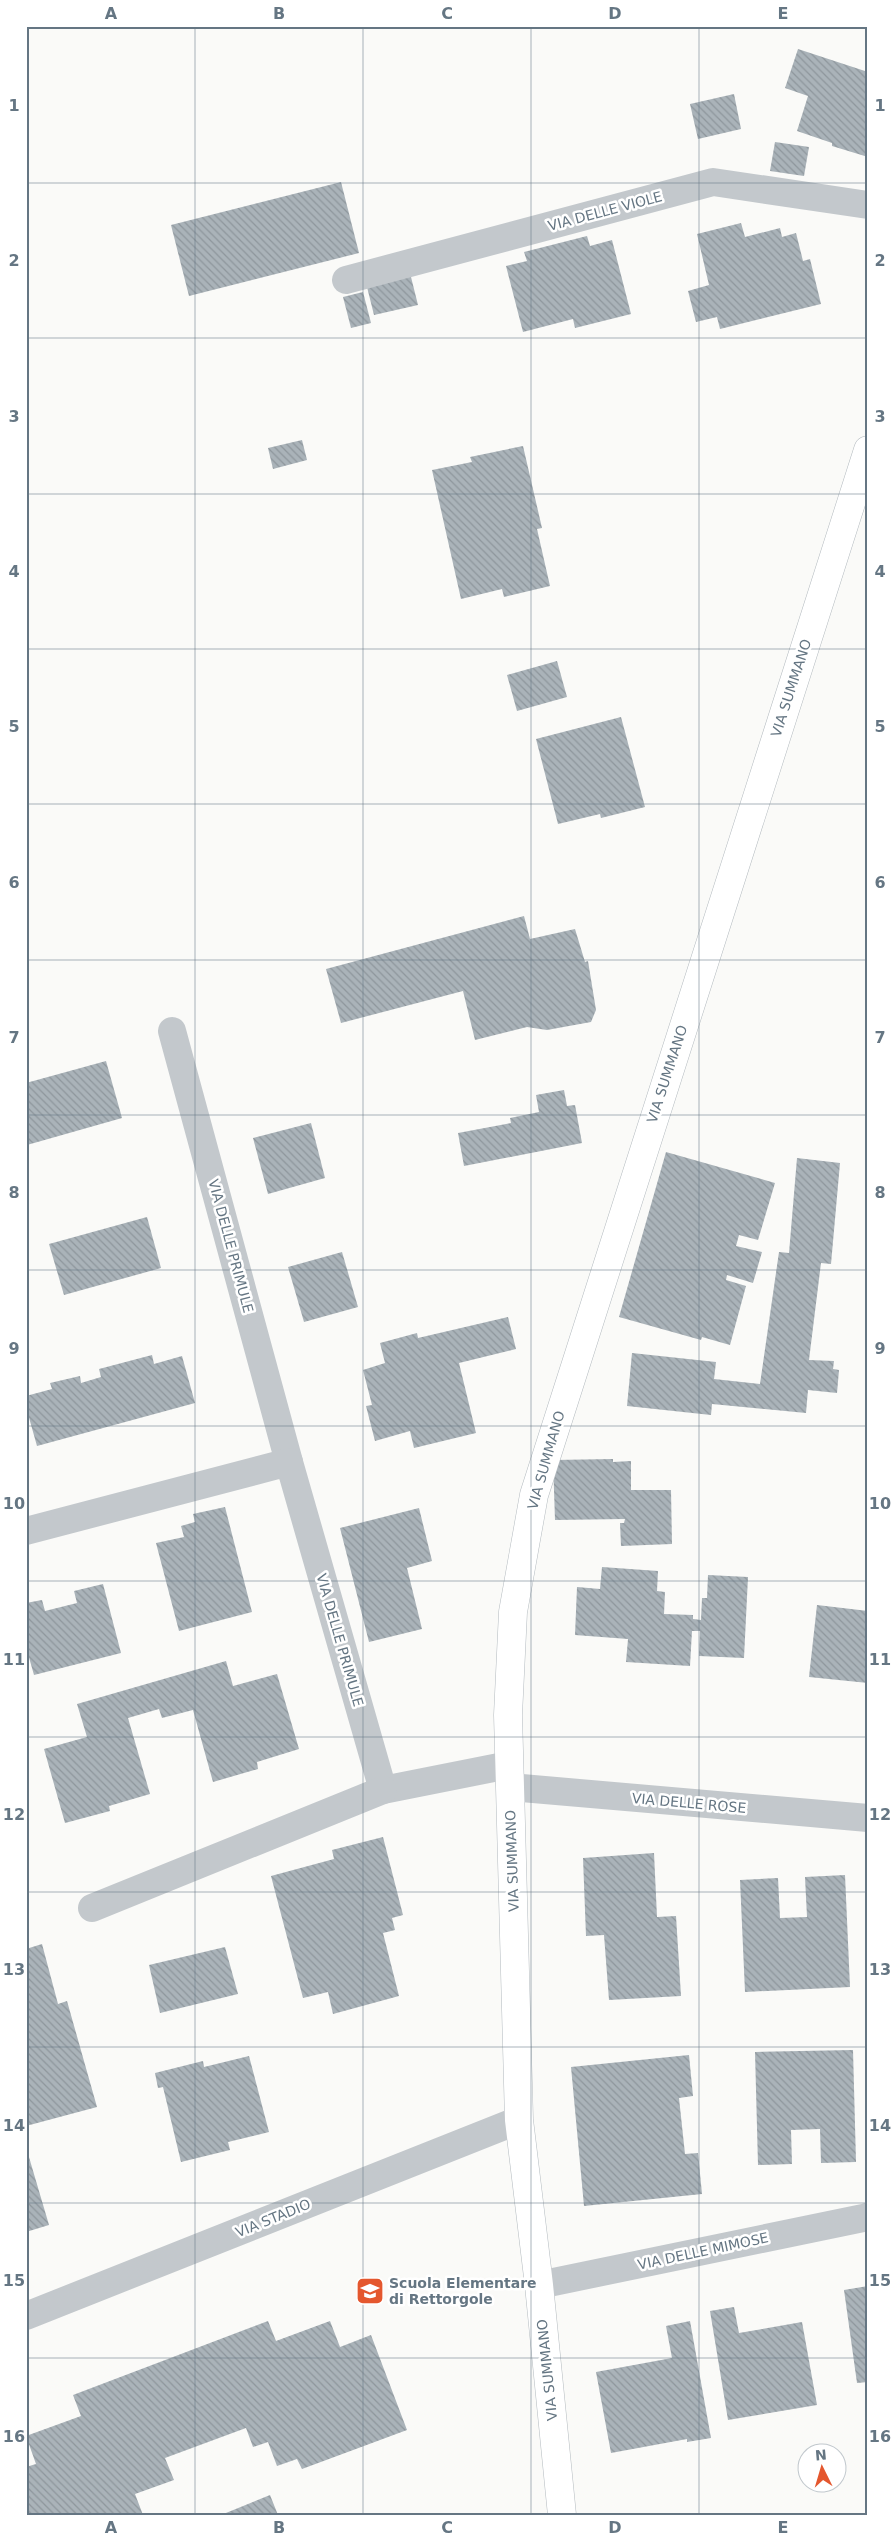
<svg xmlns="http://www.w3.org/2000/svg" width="894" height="2541" font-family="'DejaVu Sans',sans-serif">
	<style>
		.building { fill: url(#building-back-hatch) }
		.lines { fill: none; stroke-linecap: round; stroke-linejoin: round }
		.secondary-casing { stroke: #b3babf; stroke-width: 29 }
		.minor { stroke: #c3c8cc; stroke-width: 28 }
		.tertiary { stroke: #c3c8cc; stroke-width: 28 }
		.secondary { stroke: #fff; stroke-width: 28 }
		.grid { fill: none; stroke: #657683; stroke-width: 1; stroke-opacity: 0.55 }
		.labels { text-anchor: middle; stroke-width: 5; stroke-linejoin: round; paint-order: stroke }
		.street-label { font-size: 14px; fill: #657683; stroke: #fff }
		.poi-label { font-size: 14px; font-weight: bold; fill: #657683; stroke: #fff; text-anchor: start }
		.neatline { fill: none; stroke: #657683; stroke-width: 2 }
		.grid-label { font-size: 16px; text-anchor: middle; font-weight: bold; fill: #657683 }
	</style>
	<defs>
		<pattern id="building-back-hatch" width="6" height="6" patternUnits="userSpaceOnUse" patternTransform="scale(1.25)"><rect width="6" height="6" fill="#aab3b9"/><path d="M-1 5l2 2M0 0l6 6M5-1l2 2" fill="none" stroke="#8e969c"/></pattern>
	</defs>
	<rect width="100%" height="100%" fill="#fafaf8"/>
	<g class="building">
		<path d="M798,49L868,72V157L832,146V143L797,131L808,96L785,88Z"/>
		<path d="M734,94L741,129L698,139L690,104Z"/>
		<path d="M775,142L809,147L804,176L770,171Z"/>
		<path d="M341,182L359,253L189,296L171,225Z"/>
		<path d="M741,223L745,237L780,228L782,237L796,233L803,261L810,259L821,304L720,329L717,317L696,322L688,291L709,285L697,234Z"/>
		<path d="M587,236L590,246L612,240L631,314L575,328L573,319L523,332L506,266L527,261L524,252Z"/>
		<path d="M410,273L418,305L374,315L366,283Z"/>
		<path d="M363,292L371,323L351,328L343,297Z"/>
		<path d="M302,440L307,460L273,469L268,448Z"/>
		<path d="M523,446L542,528L537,529L550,586L504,597L502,589L461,599L432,470L472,462L470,457Z"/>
		<path d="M557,661L567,697L517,711L507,675Z"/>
		<path d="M621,717L645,807L601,818L600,814L558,824L536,739Z"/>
		<path d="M524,916L530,939L575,929L585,962L588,961L596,1010L591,1022L547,1030L527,1027L475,1040L463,991L341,1023L326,969Z"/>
		<path d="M106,1061L122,1118L27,1145L26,1083Z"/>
		<path d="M564,1090L567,1106L575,1105L582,1143L464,1166L458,1133L511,1123L510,1118L539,1112L536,1095Z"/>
		<path d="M311,1123L325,1178L268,1194L253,1138Z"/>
		<path d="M666,1152L775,1183L758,1240L739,1235L736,1246L762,1252L753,1283L727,1275L726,1280L746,1286L730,1345L702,1337L701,1340L619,1317Z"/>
		<path d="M797,1158L840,1163L831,1264L821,1263L809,1360L834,1361L833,1369L839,1370L837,1393L808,1390L806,1413L712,1404L711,1415L627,1406L632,1353L716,1362L714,1379L760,1384L779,1252L789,1253Z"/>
		<path d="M147,1217L161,1268L64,1295L49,1244Z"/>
		<path d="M342,1252L358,1307L304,1322L288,1267Z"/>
		<path d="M508,1317L516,1349L459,1363L476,1433L414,1448L410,1431L375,1441L366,1406L372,1405L363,1370L385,1363L380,1343L417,1333L418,1338Z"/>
		<path d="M152,1355L154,1364L182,1356L195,1403L37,1446L26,1407V1396L52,1389L50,1383L80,1376L81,1383L101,1377L99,1369Z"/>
		<path d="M613,1459V1462L631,1461V1490H671L672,1544L621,1546L620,1523H624L625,1519L555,1520L553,1460Z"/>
		<path d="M225,1507L252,1612L179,1631L156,1543L184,1537L181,1526L195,1522L193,1514Z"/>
		<path d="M419,1508L432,1561L407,1568L422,1629L369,1642L340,1528Z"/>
		<path d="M602,1567L658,1571L657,1591L665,1592L664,1614L693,1615V1619L701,1620L702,1598H707L708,1575L748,1577L744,1658L699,1656L700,1631H692L690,1666L626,1662L628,1639L575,1635L577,1587L600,1589Z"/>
		<path d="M103,1584L121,1653L34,1675L26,1647V1603L42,1600L45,1611L77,1603L74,1591Z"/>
		<path d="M817,1605L868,1611V1683L809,1677Z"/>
		<path d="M226,1661L233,1686L277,1674L299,1749L257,1762L258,1769L213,1782L193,1710L162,1718L159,1709L128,1718L150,1794L109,1806L110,1811L65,1823L44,1749L87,1737L77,1704Z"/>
		<path d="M383,1837L403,1915L392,1918L395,1930L383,1933L399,1996L333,2014L328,1992L303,1998L271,1876L334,1859L332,1850Z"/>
		<path d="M654,1853L657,1917L676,1916L681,1996L609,2000L604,1935L586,1936L583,1858Z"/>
		<path d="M845,1875L850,1987L745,1992L740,1880L778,1878L780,1918L807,1917L805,1877Z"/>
		<path d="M42,1944L58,2004L67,2001L97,2107L26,2126V1949Z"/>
		<path d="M225,1947L238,1994L160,2013L149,1965Z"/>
		<path d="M853,2050L856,2162L821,2163L820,2129L791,2130L792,2164L758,2165L755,2052Z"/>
		<path d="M689,2055L693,2096L679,2098L685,2154L698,2153L702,2194L584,2206L571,2067Z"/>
		<path d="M249,2056L269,2132L228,2142L230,2150L181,2162L163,2087L158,2088L155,2073L203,2061L204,2067Z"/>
		<path d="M26,2147L49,2225L26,2232Z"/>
		<path d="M868,2286V2382L857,2383L844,2290Z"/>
		<path d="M734,2307L739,2333L802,2322L817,2405L728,2420L710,2311Z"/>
		<path d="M268,2321L276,2341L330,2321L340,2347L371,2335L407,2430L302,2469L297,2459L277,2466L268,2442L253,2447L246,2428L165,2458L174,2480L135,2494L143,2515H26V2467L36,2464L26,2436L81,2416L73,2395Z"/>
		<path d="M690,2321L711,2438L687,2442V2439L611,2453L596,2372L672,2358L666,2326Z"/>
		<path d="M270,2495L278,2515H221Z"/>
	</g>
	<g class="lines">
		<defs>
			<path id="secondary" d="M562,2515L539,2285L519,2120L510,1787L508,1715L513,1612L534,1495L868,450"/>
		</defs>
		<use href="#secondary" class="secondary-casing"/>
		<g class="minor">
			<path d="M346,280L713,182L868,205"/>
			<path d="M172,1031L289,1462"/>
			<path d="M26,1531L289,1462L383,1790L509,1765"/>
			<path d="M510,1787L868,1818"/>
			<path d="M92,1908L383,1790"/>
			<path d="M539,2285L868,2217"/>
		</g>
		<path class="tertiary" d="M26,2316L519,2120"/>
		<use href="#secondary" class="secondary"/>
	</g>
	<path class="grid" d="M195,26V2515M363,26V2515M531,26V2515M699,26V2515M26,183H868M26,338H868M26,494H868M26,649H868M26,804H868M26,960H868M26,1115H868M26,1270H868M26,1426H868M26,1581H868M26,1737H868M26,1892H868M26,2047H868M26,2203H868M26,2358H868"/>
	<defs>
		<symbol id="school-square" viewBox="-11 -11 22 22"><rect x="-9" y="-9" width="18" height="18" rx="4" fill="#e4572e" stroke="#fff"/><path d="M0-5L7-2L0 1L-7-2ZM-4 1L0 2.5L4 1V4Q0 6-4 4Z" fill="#fff"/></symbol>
	</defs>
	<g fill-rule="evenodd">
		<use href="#school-square" x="354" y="2275" width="32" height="32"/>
	</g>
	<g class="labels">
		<g class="street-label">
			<text transform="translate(605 211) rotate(-15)" y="5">VIA DELLE VIOLE</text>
			<text transform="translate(791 688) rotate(-72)" y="5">VIA SUMMANO</text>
			<text transform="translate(667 1074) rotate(-72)" y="5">VIA SUMMANO</text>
			<text transform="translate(231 1246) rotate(75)" y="5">VIA DELLE PRIMULE</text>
			<text transform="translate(546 1460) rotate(-74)" y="5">VIA SUMMANO</text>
			<text transform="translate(340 1640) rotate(74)" y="5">VIA DELLE PRIMULE</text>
			<text transform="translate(689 1803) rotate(5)" y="5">VIA DELLE ROSE</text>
			<text transform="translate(512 1861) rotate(-92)" y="5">VIA SUMMANO</text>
			<text transform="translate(273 2218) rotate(-22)" y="5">VIA STADIO</text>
			<text transform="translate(703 2251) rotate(-12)" y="5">VIA DELLE MIMOSE</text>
			<text transform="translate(547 2370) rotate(-96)" y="5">VIA SUMMANO</text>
		</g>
		<g class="poi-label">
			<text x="389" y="2288">Scuola Elementare<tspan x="389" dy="16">di Rettorgole</tspan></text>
		</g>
	</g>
	<rect width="894" height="2541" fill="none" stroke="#ffffff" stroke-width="55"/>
	<g transform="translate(822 2468) rotate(355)"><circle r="24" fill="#ffffff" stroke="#c1c8cd"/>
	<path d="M0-4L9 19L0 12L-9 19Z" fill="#e4572e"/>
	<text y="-8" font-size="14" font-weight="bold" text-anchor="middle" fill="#657683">N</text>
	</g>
	<rect x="28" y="28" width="838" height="2486" class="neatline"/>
	<g class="grid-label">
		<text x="111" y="19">A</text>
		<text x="279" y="19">B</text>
		<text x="447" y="19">C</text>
		<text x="615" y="19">D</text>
		<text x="783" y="19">E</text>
		<text x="14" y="111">1</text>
		<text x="880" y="111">1</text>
		<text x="14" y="266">2</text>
		<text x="880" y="266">2</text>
		<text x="14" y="422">3</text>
		<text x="880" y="422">3</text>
		<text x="14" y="577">4</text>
		<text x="880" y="577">4</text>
		<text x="14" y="732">5</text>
		<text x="880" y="732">5</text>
		<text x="14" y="888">6</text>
		<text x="880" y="888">6</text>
		<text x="14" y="1043">7</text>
		<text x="880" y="1043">7</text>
		<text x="14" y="1198">8</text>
		<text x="880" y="1198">8</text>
		<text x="14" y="1354">9</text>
		<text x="880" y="1354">9</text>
		<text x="14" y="1509">10</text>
		<text x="880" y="1509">10</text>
		<text x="14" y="1665">11</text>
		<text x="880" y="1665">11</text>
		<text x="14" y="1820">12</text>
		<text x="880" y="1820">12</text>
		<text x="14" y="1975">13</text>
		<text x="880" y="1975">13</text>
		<text x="14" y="2131">14</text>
		<text x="880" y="2131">14</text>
		<text x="14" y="2286">15</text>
		<text x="880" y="2286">15</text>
		<text x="14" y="2442">16</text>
		<text x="880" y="2442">16</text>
		<text x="111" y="2533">A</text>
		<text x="279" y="2533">B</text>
		<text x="447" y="2533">C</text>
		<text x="615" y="2533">D</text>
		<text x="783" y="2533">E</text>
	</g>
</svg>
